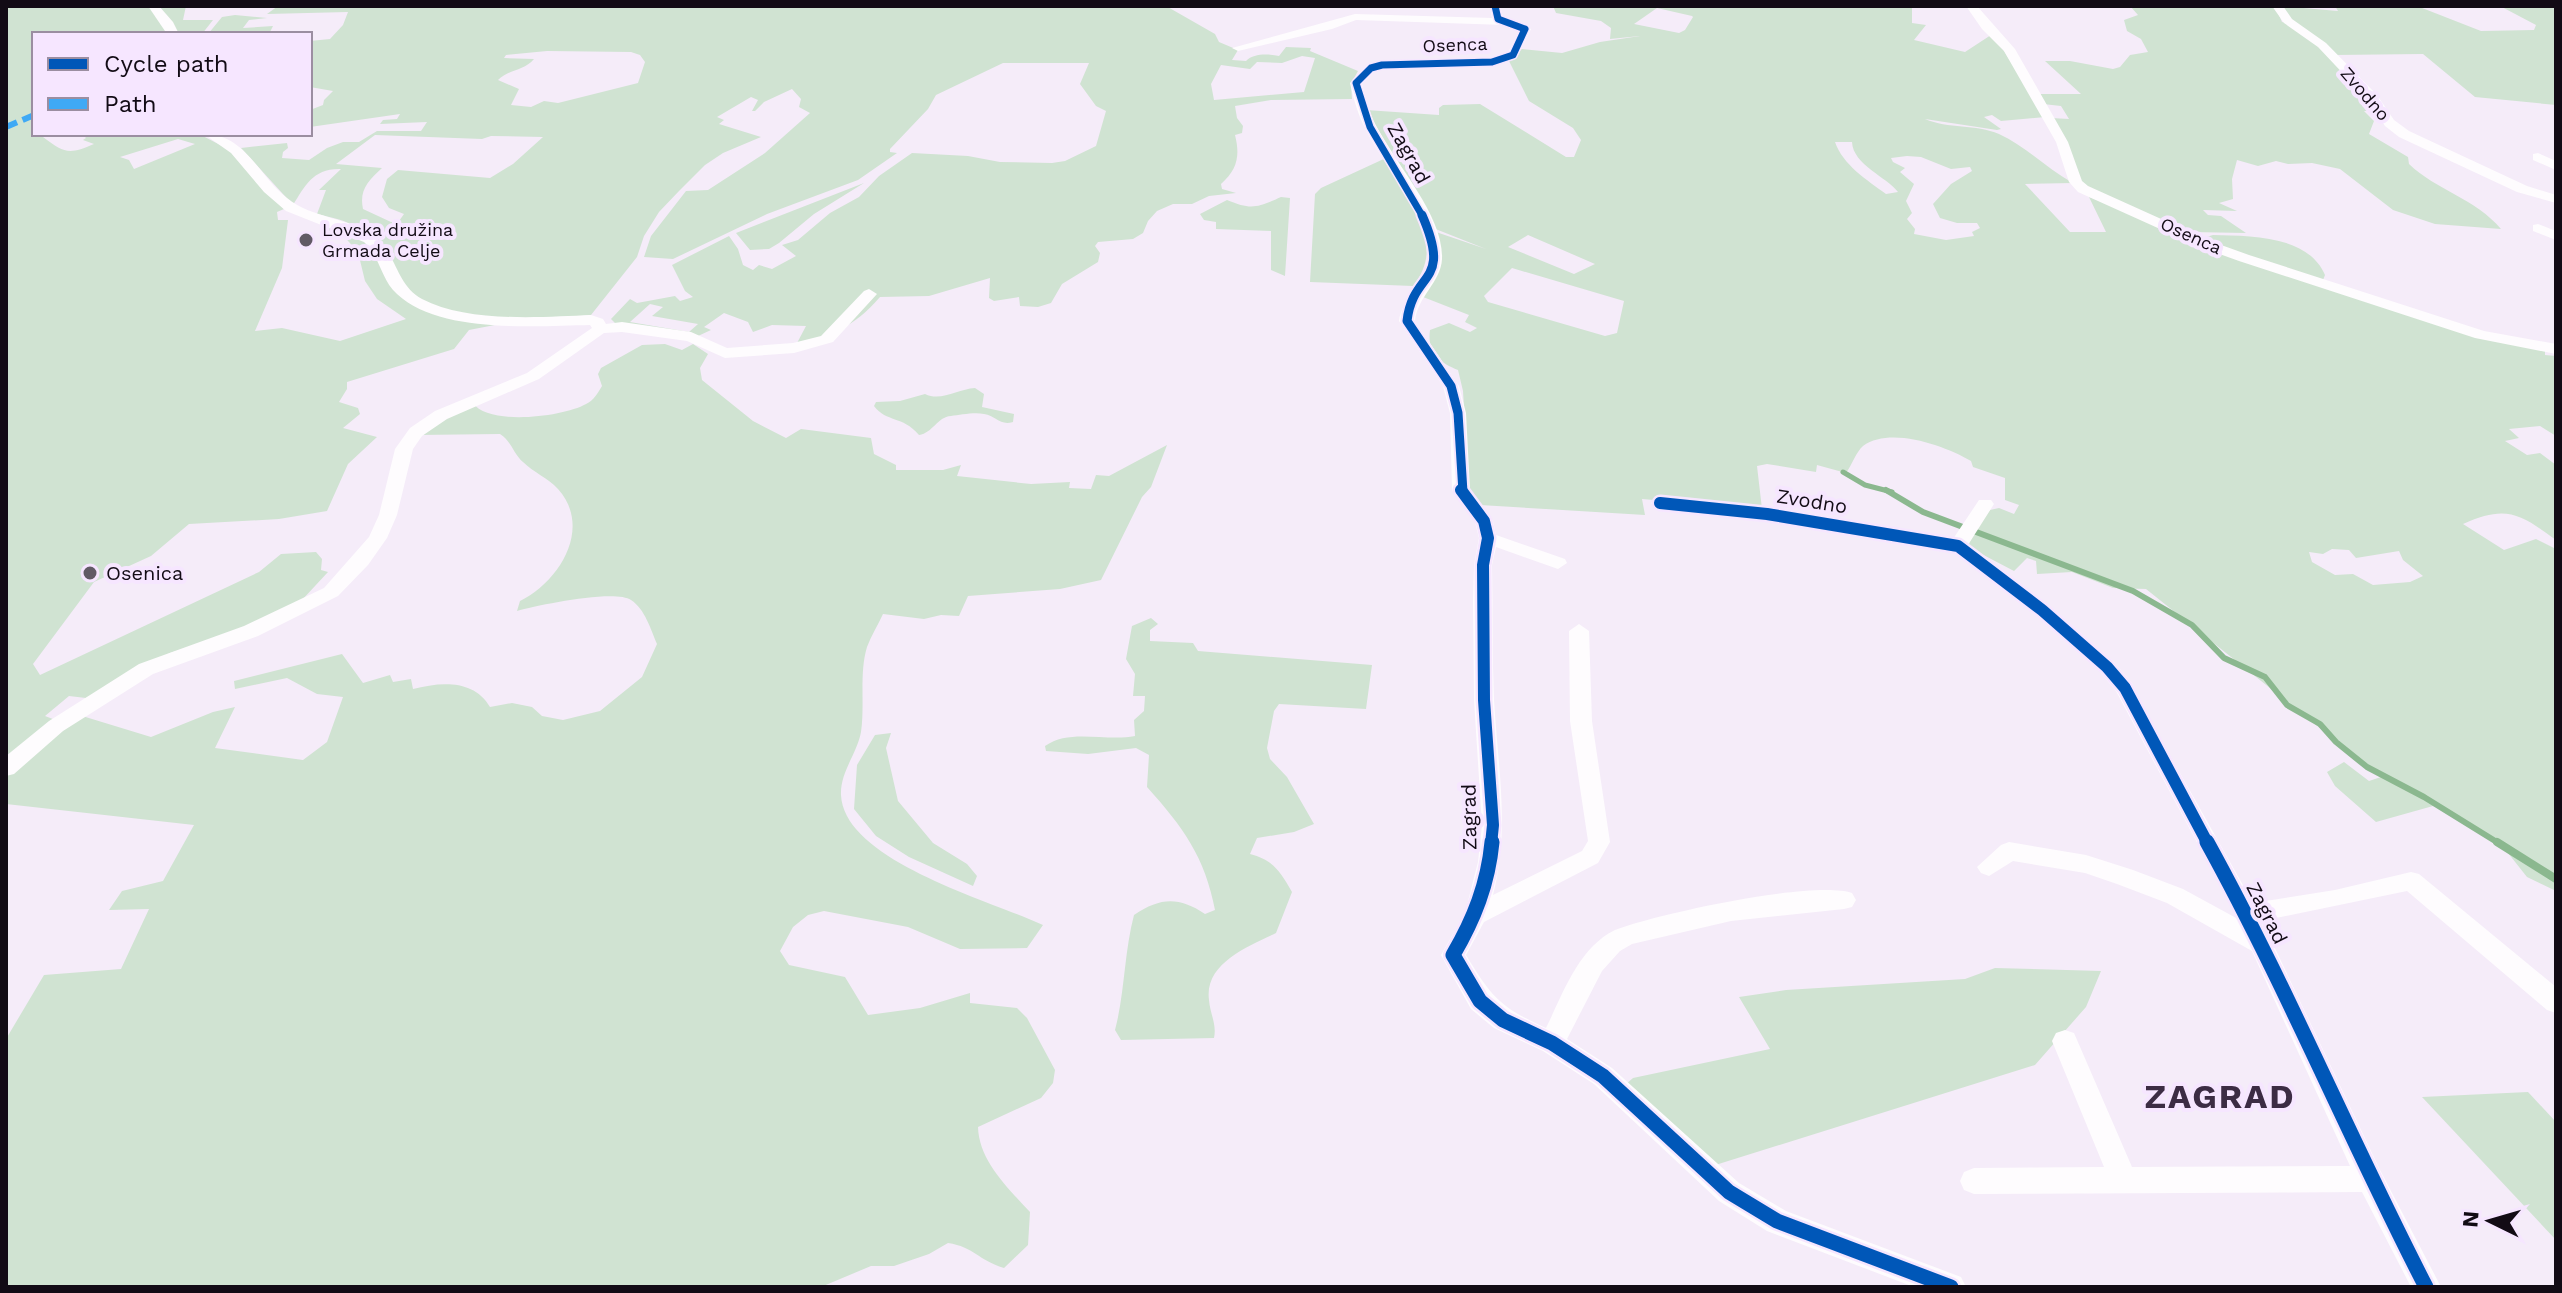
<svg xmlns="http://www.w3.org/2000/svg" width="2562" height="1293" font-family="'Work Sans',sans-serif">
	<style>
		.green { fill: #d0e3d2; fill-rule: evenodd }
		.lines { fill: none; stroke-linecap: round; stroke-linejoin: round }
		.stream-far2 { stroke: #8bb88f; stroke-width: 5 }
		.stream-far1 { stroke: #8bb88f; stroke-width: 6 }
		.stream { stroke: #8bb88f; stroke-width: 8 }
		.minor { fill: #fefcfe; fill-rule: evenodd }
		.quiet { stroke: #3fa9f5; stroke-width: 6; stroke-dasharray: 12 6; stroke-linecap: butt }
		.cycleway-far3-casing { stroke: #f6e6ff; stroke-width: 10 }
		.cycleway-far2-casing { stroke: #f6e6ff; stroke-width: 13 }
		.cycleway-far1-casing { stroke: #f6e6ff; stroke-width: 17 }
		.cycleway-casing { stroke: #f6e6ff; stroke-width: 20 }
		.cycleway-far3 { stroke: #0057b8; stroke-width: 7 }
		.cycleway-far2 { stroke: #0057b8; stroke-width: 9 }
		.cycleway-far1 { stroke: #0057b8; stroke-width: 12 }
		.cycleway { stroke: #0057b8; stroke-width: 15 }
		.poi-dot { fill: #615a65; stroke: #f6e6ff; stroke-width: 3 }
		.labels { text-anchor: middle; stroke-width: 8; stroke-linejoin: round; paint-order: stroke }
		.far-street-label { font-size: 18px; fill: #120b15; stroke: #f6e6ff }
		.far-poi-label { font-size: 18px; fill: #120b15; stroke: #f6e6ff; text-anchor: start }
		.street-label { font-size: 20px; fill: #120b15; stroke: #f6e6ff }
		.poi-label { font-size: 20px; fill: #120b15; stroke: #f6e6ff; text-anchor: start }
		.near-district-label { font-size: 34px; font-weight: bold; letter-spacing: 2px; fill: #3c2c44; stroke: #f6e6ff }
	</style>
	<rect width="100%" height="100%" fill="#f5ecf9"/>
	<g class="green">
		<path d="M6,6H186L183,20H213L202,34H34V134H46L43,137C64,153 69,155 94,144L83,140L86,138L82,134H199L228,149L284,209L277,212L278,220H288L282,268L255,331L282,328L340,341L406,319L377,299L365,281L358,252L340,232L322,231L323,220L369,242L407,299L500,324L469,330L454,349L347,382V389L339,402L358,408L360,414L343,428L377,437L348,464L327,511L279,519L189,524L151,556L94,582L33,664L40,675L259,572L281,554L316,552L322,559L321,570L328,572L302,600L251,627L170,653L86,698L69,696L45,716L58,721L6,763ZM178,139L195,144L134,169L129,160L120,157Z"/>
		<path d="M278,6H1166L1215,34L1219,42L1238,50L1232,60L1246,61C1254,53 1268,54 1279,56L1286,47L1311,48L1310,51L1358,71L1351,84L1352,99L1271,100L1235,106L1237,118L1243,126L1242,133L1235,135C1240,155 1238,169 1221,184L1222,189L1236,193L1209,196L1192,204H1173L1157,211L1148,221L1143,233L1133,239L1098,242L1095,246L1100,253L1098,262L1062,284L1051,303L1038,307L1020,306L1019,297L994,301L989,298L990,278L929,296L880,297C853,328 834,333 796,345L806,326L772,325L753,332L748,322L724,313L704,327L711,330L698,336L615,323L611,319L630,299L637,303L675,296L680,301L693,297L685,291L672,265L729,236L738,249L743,265L753,270L759,265L772,269L796,256L782,245L798,240L830,213L859,197L879,176L912,153L968,156L1000,162L1052,163L1065,161L1096,146L1106,111L1096,106L1080,84L1089,63H1003L936,95L928,109L890,149V152L897,153L858,180L767,214L673,259L644,257L651,236L686,191L708,190L765,153L810,113L799,107L801,99L792,89L764,102L755,111H752L758,100L751,97L717,117L724,120L719,124L761,137L723,153L705,165L679,191L659,212L644,236L637,257L591,315C545,321 445,325 410,291C391,272 373,240 352,225C343,219 328,217 317,214L326,190H319L341,169C313,168 305,186 293,205L241,148L287,143L288,148L283,152L282,158L309,160L327,148L343,142H359L377,131H421L427,122L380,124L383,120L397,119L400,114L310,127V110L323,105L324,100L333,91L310,87V41L330,39L343,25L348,12L267,14ZM547,51L631,52L640,55L645,62L638,83L558,103L544,101L531,107L511,105L519,89L498,80C509,69 524,71 534,59L504,58L506,55ZM1302,56L1315,58L1304,92L1214,100L1211,84L1221,65L1250,69L1257,62L1282,63ZM375,135L482,139L491,136L543,137L513,164L490,178L398,170L387,179L382,197L389,208L404,214L399,221L391,222L363,209C359,190 368,181 382,168L336,164ZM650,304L663,307L652,316L698,324L689,332L630,322Z"/>
		<path d="M1553,6H1912V23L1926,25L1914,40L1965,52L1991,35L1996,38L2045,117L2001,121L1992,115L1984,117L2001,129L1997,130L1925,119C1948,129 1976,124 1999,134C2027,147 2047,169 2073,183L2025,184L2070,232H2106L2089,197L2358,296L2545,349V355L2556,356V436L2540,426L2509,429L2519,438L2505,441L2527,455L2540,453L2556,465V540C2519,513 2506,505 2463,524L2504,550L2536,539L2556,549V891L2527,877L2508,853L2448,809L2433,806L2376,822L2335,786L2327,772L2344,762L2369,781L2381,777L2146,589L2113,588L2072,572L2037,574L2036,561L2027,558L2014,571L1972,549L1969,546L1970,537L1990,510L1999,508L2014,514L2019,505L2005,500V478L1973,467L1971,461C1945,446 1891,426 1863,446C1856,452 1852,465 1846,473L1817,465L1816,472L1767,464L1757,466L1762,509L1642,499L1645,515L1480,505L1469,491L1463,391L1458,370C1439,362 1427,353 1430,330L1449,323L1470,332L1477,328L1465,322L1469,315L1418,295L1436,232L1486,249L1433,228L1416,191L1366,110L1439,115V108L1443,105L1480,104L1566,157H1574L1581,140L1573,128L1529,101L1508,59L1522,49L1562,53L1600,42L1640,36L1610,39L1611,28L1601,21L1556,13ZM1657,8L1692,16L1693,17L1685,30L1679,33L1634,24ZM1835,142H1852C1853,165 1887,177 1898,192L1886,194C1867,180 1843,165 1835,142ZM1907,156L1921,157L1951,169L1970,167L1972,171L1951,184L1933,204L1940,218L1957,223H1977L1980,228L1972,232L1974,236L1946,240L1914,234L1915,229L1907,219L1912,213L1906,201L1914,184L1900,172L1905,168L1893,162L1891,158ZM1528,235L1595,264L1574,274L1508,247ZM1512,268L1624,301L1617,333L1605,336L1488,302L1484,296ZM2332,549L2349,550L2356,558L2399,551L2403,560L2423,576L2410,582L2373,585L2353,574L2335,575L2312,562L2309,552L2323,554Z"/>
		<path d="M2130,6H2275L2282,22C2309,26 2340,62 2348,86L2364,93L2375,105L2368,106L2373,111H2364L2374,121L2369,134L2408,157L2409,164C2436,190 2476,199 2501,229L2435,224L2393,210L2340,169L2312,163L2288,164L2276,161L2258,166L2237,160L2232,179L2233,199L2219,203L2237,211L2203,210L2208,215L2221,216L2246,233L2191,232L2177,228L2081,184L2051,118L2069,119L2061,106L2043,104L2038,94H2081L2045,61H2070L2113,69L2120,67L2130,55L2148,52L2141,39L2127,31L2124,20L2138,15Z"/>
		<path d="M2281,6L2338,11L2335,6H2417L2481,31L2534,30L2536,25L2500,6H2556V105L2475,97L2423,54L2334,55L2292,22Z"/>
		<path d="M235,15L267,18L249,20L243,28L273,26L269,34H297H208L222,17Z"/>
		<path d="M1388,157C1408,198 1448,243 1413,286L1310,282L1315,194L1321,188Z"/>
		<path d="M864,183L814,214L779,243L769,249L750,250L736,233Z"/>
		<path d="M1281,197L1290,198L1285,276L1271,270V231L1216,229V222L1204,220L1200,214L1227,200C1251,210 1257,208 1281,197Z"/>
		<path d="M2213,235C2250,236 2308,235 2325,275L2323,280L2243,256L2203,238Z"/>
		<path d="M665,344L682,350L693,344L708,354L700,368L702,380L753,421L786,438L801,429L871,438L874,454L896,465V470H943L961,465L957,476L1031,484L1070,482L1069,488L1091,489L1096,475L1109,476L1167,445L1151,487L1142,497L1101,580L1060,589L968,596L959,616L941,615L924,619L883,614C878,625 871,636 867,647C859,673 865,705 861,732C857,754 840,772 841,795C844,861 992,901 1043,925L1027,948L960,949L908,927L824,911L808,915L793,927L780,951L789,965L845,977L868,1015L920,1008L970,993V1003L1017,1008L1027,1018L1055,1070L1053,1083L1041,1098L978,1127C979,1161 1008,1188 1030,1212L1028,1245L1004,1268C978,1260 974,1247 948,1243L929,1254L894,1266H871L821,1287H6V1039L44,975L121,969L149,909L109,910L122,891L163,881L194,825L6,804V776L79,715L151,737L213,712L235,707L215,748L303,760L327,742L343,697L317,694L287,678L235,689L234,681L342,654L363,683L390,675L393,682L411,679L413,689C440,682 474,679 490,707L512,703L532,707L542,716L563,720L600,711L642,677L657,644C651,630 645,609 631,600C615,589 538,605 517,611L520,601C559,582 593,528 558,489C548,478 533,472 523,462C513,453 512,442 500,434L417,435L473,403C488,426 563,417 586,404C594,400 597,394 602,386L598,374L601,368L642,345Z"/>
		<path d="M975,388L984,394L982,407L1014,414L1013,422C1000,426 996,416 984,414C974,412 960,415 951,416C937,417 933,433 919,435C902,415 887,423 874,406L876,402L900,401L925,394C941,402 958,389 975,388Z"/>
		<path d="M1151,618L1158,624L1150,630V641L1193,643L1198,651L1372,665L1366,709L1279,704L1274,711L1267,748L1270,759L1287,777L1314,824L1294,832L1257,838L1250,854C1273,860 1280,871 1292,892L1276,933C1249,946 1204,963 1209,1000C1210,1014 1217,1024 1214,1038L1121,1040L1115,1030C1125,992 1124,953 1134,915C1161,897 1179,897 1205,914L1215,910C1205,857 1183,827 1147,787L1149,755L1136,748L1088,754L1046,751L1045,746C1070,728 1106,742 1135,736L1134,720L1144,711L1145,696H1133L1135,674L1126,659L1132,626Z"/>
		<path d="M891,733L886,748L898,801L933,843L967,864L977,876L973,886L909,857L876,836L854,809L857,765L875,735Z"/>
		<path d="M1995,968L2101,971L2086,1007L2035,1065L1709,1167L1625,1085L1633,1078L1770,1049L1739,997L1786,990L1965,979Z"/>
		<path d="M2528,1092L2556,1122V1240L2422,1097Z"/>
	</g>
	<g class="lines">
		<path class="stream-far2" d="M1843,472L1865,485L1892,492"/>
		<path class="stream-far1" d="M1886,490L1923,512L2133,591L2192,625L2224,658L2265,677L2287,705L2320,724L2336,742L2367,767L2424,797L2500,844"/>
		<path class="stream" d="M2497,842L2556,879"/>
		<g class="minor">
			<path d="M148,6H159L173,22L179,34H167Z"/>
			<path d="M1490,6H1500L1503,17L1531,29L1517,57L1492,66L1382,69L1375,71L1362,84C1366,100 1370,116 1379,131C1398,167 1444,217 1442,259C1441,282 1417,297 1415,321L1459,386L1466,413L1470,490L1493,521L1496,535L1565,559L1567,563L1558,569L1496,547L1492,565C1493,610 1492,655 1494,700C1498,769 1510,828 1493,895L1582,851L1588,841L1570,721L1569,631L1579,624L1589,631L1592,721L1610,842L1598,863L1484,922L1466,955C1492,998 1500,1007 1546,1028C1563,994 1578,948 1615,930C1657,914 1812,880 1852,893L1856,900L1852,907L1844,909L1731,921L1632,944L1620,951L1602,971L1567,1039L1612,1068L1739,1183L1786,1211L1961,1277L1966,1287H1914L1767,1231L1719,1201L1594,1084L1543,1051L1494,1028L1471,1009L1441,955L1465,913L1478,862L1482,825L1474,700L1473,601L1474,565L1479,538L1475,522L1452,490L1450,413L1443,386L1399,321C1402,297 1426,283 1427,259C1430,218 1384,166 1366,130C1358,115 1354,100 1350,83L1367,65L1382,61L1491,58L1508,53L1519,31L1505,25L1356,20L1332,29L1238,51L1232,48L1355,14L1492,18Z"/>
			<path d="M1966,6H1977L2015,49L2068,142L2082,181L2088,186L2210,241L2249,255L2484,331L2556,344V354L2475,338L2239,261L2200,247L2078,192L2069,182L2056,142L2004,51L1982,29Z"/>
			<path d="M2272,6H2283L2292,19L2326,43L2377,95L2394,120L2409,131L2527,186L2556,195V203L2517,192L2399,137L2385,126L2368,100L2318,47L2284,23Z"/>
			<path d="M204,134C245,134 258,175 287,198C313,219 349,217 375,237C397,254 396,285 422,299C467,323 542,317 591,315L603,319L606,324L622,322L691,332L727,348L793,343L821,336L864,291L869,289L877,294L833,342L794,353L725,358L687,341L622,332L604,333L539,379L447,419L422,436L413,449L397,515L387,538L368,565L338,596L258,636L153,674L63,731L14,774L6,776V756L49,721L139,664L244,626L324,588L369,537L379,515L395,449L410,428L435,411L527,373L592,328L590,325C535,326 440,334 397,294C381,280 380,256 364,242L286,211L264,192L231,153Z"/>
			<path d="M2538,153L2556,161V170L2533,160V154Z"/>
			<path d="M2538,224L2556,231V240L2533,231V225Z"/>
			<path d="M1660,497L1767,508L1953,539L1979,500H1991L1994,504L1968,545L2049,605L2114,662L2132,683L2153,725L2253,903L2335,890L2411,872L2419,874L2556,987V1013L2547,1010L2407,891L2262,921L2380,1170L2441,1287H2411L2362,1192L1974,1194L1964,1190L1960,1181L1964,1172L1974,1168L2104,1167L2052,1041L2056,1033L2065,1030L2074,1033L2132,1167L2350,1166L2252,951L2167,903L2117,884L2085,873L2013,861L1989,876L1981,873L1977,867L2001,845L2009,842L2086,855L2133,870L2183,889L2238,919L2116,691L2100,672L2035,615L1952,551L1767,520L1654,507L1651,503L1654,499Z"/>
		</g>
		<path class="quiet" d="M6,127L34,115"/>
		<defs>
			<path id="cycleway-far3" d="M1423,217L1370,127L1356,83L1371,68L1382,65L1492,62L1513,55L1525,29L1498,19L1495,6"/>
			<path id="cycleway-far2" d="M1422,215C1453,286 1413,269 1407,321L1451,386L1458,413L1463,492"/>
			<g id="cycleway-far1">
				<path d="M1461,490L1484,521L1488,538L1483,565L1484,700L1493,825L1491,844"/>
				<path d="M1660,503L1767,514L1958,546L2042,610L2107,667L2125,688L2208,844"/>
			</g>
			<g id="cycleway">
				<path d="M1492,842C1488,884 1474,919 1453,955L1480,1001L1503,1020L1552,1043L1603,1076L1729,1192L1777,1221L1951,1287"/>
				<path d="M2207,842C2287,987 2350,1140 2426,1287"/>
			</g>
		</defs>
		<use href="#cycleway-far3" class="cycleway-far3-casing"/>
		<use href="#cycleway-far2" class="cycleway-far2-casing"/>
		<use href="#cycleway-far1" class="cycleway-far1-casing"/>
		<use href="#cycleway" class="cycleway-casing"/>
		<use href="#cycleway-far3" class="cycleway-far3"/>
		<use href="#cycleway-far2" class="cycleway-far2"/>
		<use href="#cycleway-far1" class="cycleway-far1"/>
		<use href="#cycleway" class="cycleway"/>
	</g>
	<g class="poi-dot">
		<circle cx="306" cy="240" r="8"/>
		<circle cx="90" cy="573" r="8"/>
	</g>
	<g class="labels">
		<g class="far-street-label">
			<text transform="translate(1455 45) rotate(-2)" y="6">Osenca</text>
			<text transform="translate(2365 94) rotate(49)" y="6">Zvodno</text>
			<text transform="translate(2191 236) rotate(24)" y="6">Osenca</text>
		</g>
		<g class="far-poi-label">
			<text x="322" y="236">Lovska družina<tspan x="322" dy="21">Grmada Celje</tspan></text>
		</g>
		<g class="street-label">
			<text transform="translate(1409 153) rotate(61)" y="7">Zagrad</text>
			<text transform="translate(1812 501) rotate(9)" y="7">Zvodno</text>
			<text transform="translate(1469 817) rotate(-91)" y="7">Zagrad</text>
			<text transform="translate(2267 913) rotate(63)" y="7">Zagrad</text>
		</g>
		<g class="poi-label">
			<text x="106" y="580">Osenica</text>
		</g>
		<g class="near-district-label">
			<text x="2220" y="1108">ZAGRAD</text>
		</g>
	</g>
	<rect width="2562" height="1293" fill="none" stroke="#120b15" stroke-width="16"/>
	<rect x="32" y="32" width="280" height="104" fill="#f6e6ff" stroke="#9b8ea1" stroke-width="2"/>
	<rect x="48" y="58" width="40" height="12" fill="#0057b8" stroke="#9b8ea1" stroke-width="2"/>
	<text x="104" y="72" font-size="24" fill="#120b15">Cycle path</text>
	<rect x="48" y="98" width="40" height="12" fill="#3fa9f5" stroke="#9b8ea1" stroke-width="2"/>
	<text x="104" y="112" font-size="24" fill="#120b15">Path</text>
	<g transform="translate(2490 1221) rotate(275)" stroke="#f6e6ff" stroke-width="6" paint-order="stroke">
	<path d="M0-6L14 30L0 20L-14 30Z" fill="#120b15"/>
	<text y="-12" font-size="22" font-weight="bold" text-anchor="middle" fill="#120b15">N</text>
	</g>
</svg>
